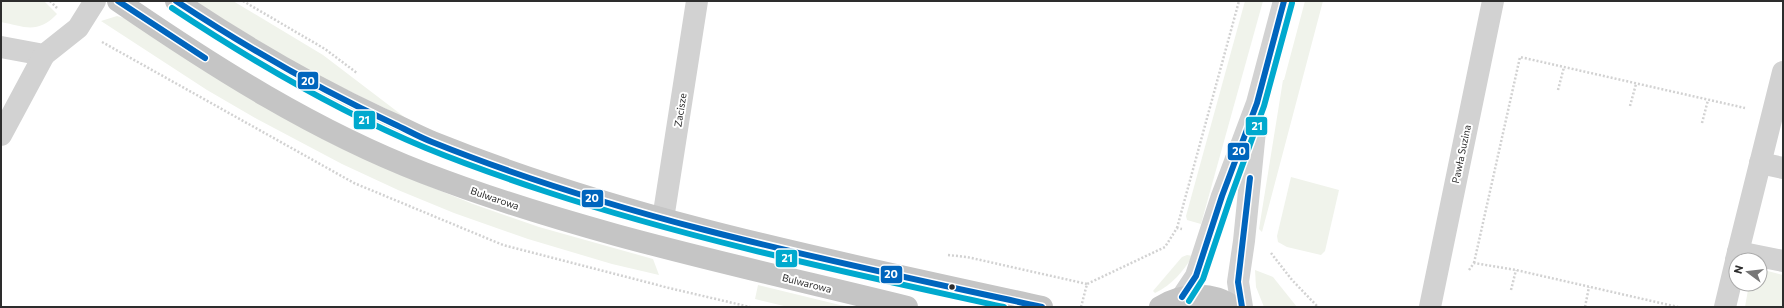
<svg xmlns="http://www.w3.org/2000/svg" width="1784" height="308" font-family="Commissioner,sans-serif">
	<style>
		.green { fill: #f0f3eb }
		.lines { fill: none; stroke-linecap: round; stroke-linejoin: round }
		.path { stroke: #d2d2d2; stroke-width: 2.5; stroke-dasharray: 2 2; stroke-linecap: butt }
		.minor { stroke: #d2d2d2; stroke-width: 22 }
		.major { stroke: #c5c5c5; stroke-width: 22 }
		.bus-1-casing { stroke: #fff; stroke-width: 9 }
		.bus-2-casing { stroke: #fff; stroke-width: 9 }
		.bus-1 { stroke: #0065bd; stroke-width: 6 }
		.bus-2 { stroke: #00a9ce; stroke-width: 6 }
		.bus-dot { fill: #2d2d2d; stroke: #fff; stroke-width: 1.5 }
		.labels { text-anchor: middle; stroke-width: 4; stroke-linejoin: round; paint-order: stroke }
		.street-label { font-size: 10px; fill: #2d2d2d; stroke: #fff }
		.line-badge { stroke: #fff; stroke-width: 1.5 }
		.badge-label { font-size: 11px; text-anchor: middle; font-weight: bold; fill: #fff }
	</style>
	<rect width="100%" height="100%" fill="#fff"/>
	<g class="green">
		<path d="M1,1H44L57,14C38,34 25,27 1,22Z"/>
		<path d="M194,1H233L323,55L407,119L304,69Z"/>
		<path d="M1245,1H1263L1201,224L1187,220L1186,216Z"/>
		<path d="M1305,1H1323L1262,232L1259,229L1283,80H1284Z"/>
		<path d="M117,16L127,19L399,174L473,204L539,227L653,259L659,275L612,264L528,239L454,213L398,190L342,164L257,119L207,90L101,21Z"/>
		<path d="M1291,177L1339,190L1325,251L1321,255L1287,247L1278,242L1277,236Z"/>
		<path d="M1187,255L1193,256C1183,271 1172,285 1155,293L1153,291L1182,257Z"/>
		<path d="M1760,269L1783,275V307H1745L1749,284H1760Z"/>
		<path d="M1255,270L1273,277L1297,307H1264L1256,287Z"/>
		<path d="M758,285L840,305L851,307H788L755,299Z"/>
	</g>
	<g class="lines">
		<g class="path">
			<path d="M50,1L57,8"/>
			<path d="M243,1L325,49L357,73"/>
			<path d="M102,42L354,183L503,245L669,288L750,307"/>
			<path d="M1558,90L1564,67"/>
			<path d="M1630,106L1636,84"/>
			<path d="M1702,123L1708,100"/>
			<path d="M1177,228L1239,1"/>
			<path d="M1271,253L1292,280L1318,307"/>
			<path d="M948,255L967,257L1087,284"/>
			<path d="M1474,263L1520,57L1745,108"/>
			<path d="M1469,270L1474,263L1516,270L1678,307"/>
			<path d="M1511,290L1516,270"/>
			<path d="M1081,307L1087,284L1165,247L1177,228L1182,229"/>
			<path d="M1585,307L1589,287"/>
		</g>
		<g class="minor">
			<path d="M1,47L44,55L78,28L95,1"/>
			<path d="M1,135L44,55"/>
			<path d="M1760,163L1783,168"/>
			<path d="M663,219L697,1"/>
			<path d="M1738,252L1783,261"/>
			<path d="M1736,260L1783,72"/>
			<path d="M1182,297L1196,276L1222,196L1257,103L1284,1"/>
			<path d="M1242,307L1238,282L1244,241L1255,131"/>
			<path d="M1430,307L1493,1"/>
			<path d="M1725,307L1736,261"/>
		</g>
		<g class="major">
			<path d="M118,1C214,67 315,131 424,173C580,233 745,267 907,307"/>
			<path d="M176,1C243,46 308,84 382,119C399,126 415,135 432,142C628,221 837,262 1042,307"/>
			<path d="M1160,307C1182,293 1212,291 1234,307"/>
		</g>
		<defs>
			<g id="bus-1">
				<path d="M118,1L205,58"/>
				<path d="M176,1C246,47 318,89 394,124C407,130 419,137 432,142C628,221 836,262 1042,307"/>
				<path d="M1182,297L1196,276L1222,196L1257,103L1284,1"/>
				<path d="M1242,307L1238,282L1250,178"/>
			</g>
			<g id="bus-2">
				<path d="M172,8C252,61 337,111 426,148C465,164 505,178 544,191C695,241 850,273 1004,307"/>
				<path d="M1189,301L1203,279L1230,199L1264,106L1292,3"/>
			</g>
		</defs>
		<use href="#bus-1" class="bus-1-casing"/>
		<use href="#bus-2" class="bus-2-casing"/>
		<use href="#bus-1" class="bus-1"/>
		<use href="#bus-2" class="bus-2"/>
	</g>
	<circle class="bus-dot" cx="952" cy="287" r="3.5"/>
	<g class="labels">
		<g class="street-label">
			<text transform="translate(680 110) rotate(-81)" y="4">Zacisze</text>
			<text transform="translate(1461 154) rotate(-78)" y="4">Pawła Suzina</text>
			<text transform="translate(495 198) rotate(19)" y="4">Bulwarowa</text>
			<text transform="translate(807 283) rotate(14)" y="4">Bulwarowa</text>
		</g>
	</g>
	<g class="line-badge">
		<rect x="297" y="71" width="22" height="19" rx="4" fill="#0065bd"/>
		<rect x="353" y="110" width="23" height="20" rx="4" fill="#00a9ce"/>
		<rect x="1245" y="116" width="23" height="20" rx="4" fill="#00a9ce"/>
		<rect x="1227" y="142" width="23" height="19" rx="4" fill="#0065bd"/>
		<rect x="581" y="189" width="23" height="19" rx="4" fill="#0065bd"/>
		<rect x="775" y="249" width="23" height="19" rx="4" fill="#00a9ce"/>
		<rect x="880" y="265" width="23" height="19" rx="4" fill="#0065bd"/>
	</g>
	<g class="badge-label">
		<text x="308" y="85">20</text>
		<text x="364" y="124">21</text>
		<text x="1257" y="130">21</text>
		<text x="1239" y="155">20</text>
		<text x="592" y="202">20</text>
		<text x="787" y="262">21</text>
		<text x="891" y="278">20</text>
	</g>
	<rect width="1784" height="308" fill="none" stroke="#2d2d2d" stroke-width="4"/>
	<g transform="translate(1748 272) rotate(285)"><circle r="19" fill="#ffffff" stroke="#ababab"/>
	<path d="M0-3L7 15L0 10L-7 15Z" fill="#767676"/>
	<text y="-6" font-size="11" font-weight="bold" text-anchor="middle" fill="#2d2d2d">N</text>
	</g>
</svg>
